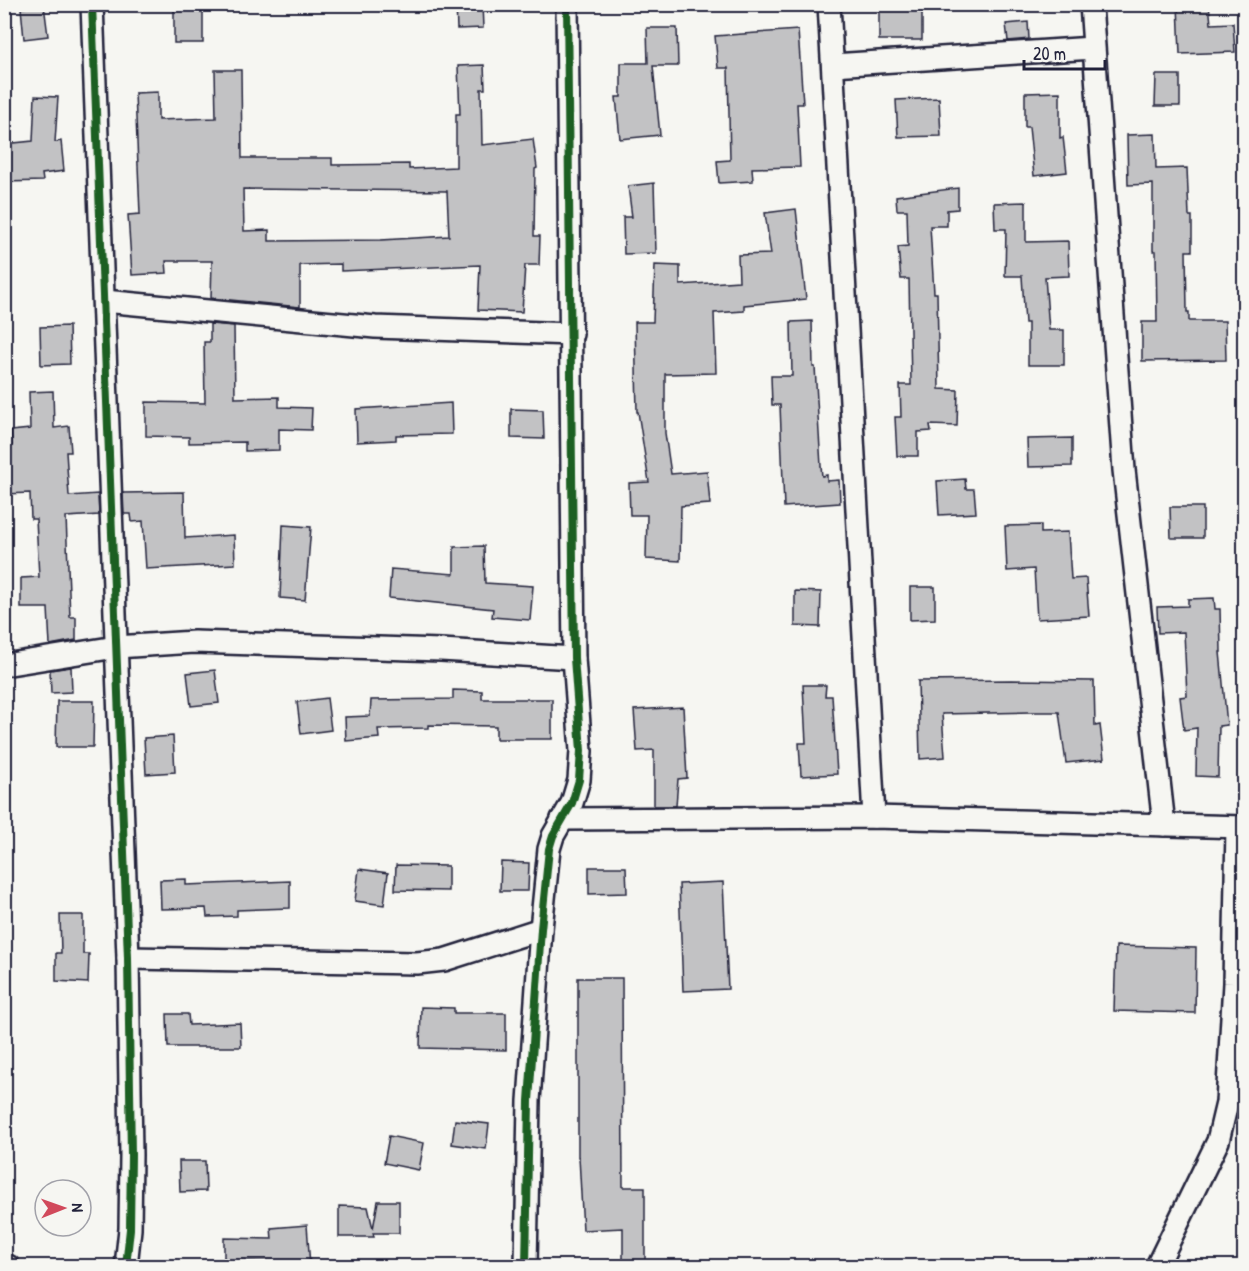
<svg xmlns="http://www.w3.org/2000/svg" width="1249" height="1271" font-family="'Patrick Hand',sans-serif">
	<style>
		.building { fill: #c2c2c4; stroke: #22223b; stroke-width: 1.5; fill-rule: evenodd }
		.lines { fill: none; stroke-linecap: round; stroke-linejoin: round }
		.street-casing { stroke: #22223b; stroke-width: 26 }
		.street { stroke: #f6f6f2; stroke-width: 21 }
		.cycleway-casing { stroke: #f6f6f2; stroke-width: 11 }
		.cycleway { stroke: #1b5e20; stroke-width: 8 }
	</style>
	<rect width="100%" height="100%" fill="#f6f6f2"/>
	<filter id="ink" filterUnits="userSpaceOnUse"><feTurbulence type="fractalNoise" baseFrequency=".0167" numOctaves="2"/><feDisplacementMap in="SourceGraphic" scale="12" xChannelSelector="R" yChannelSelector="G"/><feConvolveMatrix kernelMatrix="1 2 1 2 8 2 1 2 1" color-interpolation-filters="sRGB"/></filter>
	<g filter="url(#ink)">
		<g class="building">
			<rect x="174" y="4" width="29" height="39"/>
			<path d="M456,4H482L483,28L457,29Z"/>
			<rect x="879" y="4" width="43" height="36"/>
			<path d="M1178,4H1209L1211,24L1233,23L1235,52L1180,54Z"/>
			<path d="M44,5L48,36L24,39L21,8Z"/>
			<path d="M1028,22L1029,39L1008,41L1006,24Z"/>
			<path d="M647,28H677L678,66H653L660,135L620,139L616,97H621V63H648Z"/>
			<path d="M798,30L803,104H797L800,167L752,168L753,181L719,183L717,161L730,160L728,68H718L715,36Z"/>
			<path d="M484,65L485,89H481L482,145L533,139L537,168L535,169L534,236H540L539,265H525L522,312L478,310L480,265L341,271V264L300,265V307L211,298L212,261H166L167,273L132,275L128,215L140,214L135,93L158,92V120L216,118L215,70H241L242,158H332V165L409,164V169L456,167V114H460L458,66ZM243,189L447,191L449,236L381,240L269,241V230L244,231Z"/>
			<path d="M1156,75H1180V106H1155Z"/>
			<path d="M1060,92V138L1063,137L1067,172L1034,176L1029,127H1025V93Z"/>
			<path d="M35,96L58,97L55,142L61,141L64,171L42,174L43,181L4,182V144L33,141Z"/>
			<path d="M939,98L941,136L898,137L896,100Z"/>
			<path d="M1155,134L1156,169L1187,168L1189,216H1192V251H1186L1187,312H1189V321H1225L1226,360L1142,361V322H1157L1156,251H1153V184L1128,185L1127,135Z"/>
			<path d="M654,183L656,253L624,254L623,217H632L628,186Z"/>
			<path d="M958,188V209L947,210V226H930L934,293H937L939,389L958,390L957,426L930,425L931,431L918,432V456H897L895,417H901L900,385H911L909,279H901L898,247L908,246L907,210H897L896,196Z"/>
			<path d="M1026,202V242L1068,241L1069,276L1045,277L1049,330H1064V365H1028V323H1025L1022,276H1005L1006,229H995L994,203Z"/>
			<path d="M796,209L806,299L744,305V311L714,313L716,373L665,374V433L671,474L707,471L710,504L681,506L680,561L646,559L647,515H630L629,483L649,482L638,412H637L635,322H653L655,265L680,266V285L739,281L738,255L771,254L765,213Z"/>
			<path d="M812,321L813,367H815L821,466L822,476L827,475V481L839,480L840,503L784,507L780,405H772L771,376H792L791,322Z"/>
			<path d="M210,324L234,326L235,398L279,397V407L312,408L311,430L279,429V450L245,451V442L189,443V437L146,436V402L205,403L204,342H210Z"/>
			<path d="M69,326L70,364L41,365L40,327Z"/>
			<path d="M53,391L54,428L69,426L71,452H66L69,496L98,494L99,515L66,517L70,617H76V640L50,645L48,608H21V578L39,577L36,519H31L30,493L4,494V446L12,445L11,431L30,429L29,392Z"/>
			<path d="M451,403L452,434L396,435V440L357,442L356,409Z"/>
			<path d="M511,409L543,410L544,439L511,438Z"/>
			<path d="M1072,438V466L1028,467L1027,439Z"/>
			<path d="M965,479L966,489H974L976,513L939,515L937,481Z"/>
			<path d="M184,492L185,538L234,535L235,564L146,569L143,521L132,522L131,514H124L123,493Z"/>
			<path d="M1170,507H1203V538H1171Z"/>
			<path d="M283,525L311,527L305,600L280,598Z"/>
			<path d="M1041,525V533L1068,532L1071,579L1086,578L1089,616L1037,619L1034,569L1007,571L1005,526Z"/>
			<path d="M484,546L485,583L533,586L530,620L492,617L493,609L389,598L391,569L454,574V547Z"/>
			<path d="M910,587H935V619L910,620Z"/>
			<path d="M795,591L821,592L820,627L795,626Z"/>
			<path d="M1214,598L1215,609H1220L1221,652H1220L1227,725L1219,726L1218,777L1196,776L1197,728L1184,730L1180,697L1187,696L1184,632L1158,633L1157,607L1188,606V599Z"/>
			<path d="M71,667L72,692L51,693L50,670Z"/>
			<path d="M215,670L219,703L191,706L187,673Z"/>
			<path d="M1012,680L1094,681L1095,726L1100,725L1104,759L1066,763L1059,712H1031L942,714L945,757L920,759L918,681Z"/>
			<path d="M803,685H826L825,696H832L837,774L801,776L799,743H806Z"/>
			<path d="M453,690L482,691V699H552V739H496V726L428,725V728L378,729L379,738L346,741L345,717L370,716L371,700L453,699Z"/>
			<path d="M327,698L331,730L301,734L297,702Z"/>
			<path d="M57,701H94L93,747H56Z"/>
			<path d="M683,707L687,778L678,779L676,806H654V750L637,751L634,710Z"/>
			<path d="M173,736L175,772L146,774L144,738Z"/>
			<path d="M501,862L529,863L528,891H500Z"/>
			<path d="M396,865L448,866V891L395,890Z"/>
			<path d="M589,867H626L627,893L589,894Z"/>
			<path d="M359,869L388,873L384,905L355,901Z"/>
			<path d="M186,879V885L290,881V908L237,910V916L207,917L206,908L161,909L160,880Z"/>
			<path d="M723,882L728,989L683,991L679,884Z"/>
			<path d="M60,915H83V954H89L88,983L56,981V953H61Z"/>
			<path d="M1116,946L1196,948L1195,1013L1114,1011Z"/>
			<path d="M578,978H622L623,1187H645V1266H623V1228L583,1230L579,1157H578Z"/>
			<path d="M421,1007L454,1008V1013H506V1050L420,1048Z"/>
			<path d="M167,1014H188L189,1025L240,1023L241,1047H168Z"/>
			<path d="M455,1120L489,1124L486,1149L452,1144Z"/>
			<path d="M389,1136L424,1143L419,1170L384,1163Z"/>
			<path d="M179,1161H205L206,1191L180,1192Z"/>
			<path d="M378,1201H399V1233H373L374,1237H339V1206L368,1207L373,1229Z"/>
			<path d="M307,1225L310,1266H273V1262L224,1261V1238L272,1239L271,1228Z"/>
		</g>
		<g class="lines">
			<defs>
				<g id="street">
					<path d="M92,4L128,958L131,1155L130,1229L126,1266"/>
					<path d="M829,4L874,817"/>
					<path d="M1091,4L1124,470L1164,825"/>
					<path d="M833,65L1093,48"/>
					<path d="M104,301L375,327L572,334"/>
					<path d="M4,665L116,647L194,642L441,650L574,658"/>
					<path d="M562,819L874,817L1244,827"/>
					<path d="M128,958L417,963L444,960L541,929"/>
					<path d="M4,1266H8"/>
					<path d="M526,1266L529,1101L541,929L549,849L553,836L572,803L579,780L581,751L574,658L567,4"/>
					<path d="M1157,1266L1218,1141L1227,1103L1234,983L1237,827"/>
				</g>
			</defs>
			<use href="#street" class="street-casing"/>
			<use href="#street" class="street"/>
			<defs>
				<g id="cycleway">
					<path d="M92,4L128,958L131,1155L130,1229L126,1266"/>
					<path d="M526,1266L529,1101L541,929L549,849L553,836L572,803L579,780L581,751L574,658L567,4"/>
				</g>
			</defs>
			<use href="#cycleway" class="cycleway-casing"/>
			<use href="#cycleway" class="cycleway"/>
		</g>
	</g>
	<rect width="1249" height="1271" fill="none" stroke="#f6f6f2" stroke-width="24"/>
	<rect x="12" y="12" width="1225" height="1247" fill="none" stroke="#22223b" stroke-width="2" filter="url(#ink)"/>
	<g transform="translate(63 1208) rotate(89)"><circle r="28" fill="#f6f6f2" stroke="#a1a1a9" stroke-width="1.5"/>
	<path d="M0-4.5L10 22L0 15L-10 22Z" fill="#d1495b"/>
	<text y="-9" font-size="16" font-weight="bold" text-anchor="middle" fill="#22223b">N</text>
	</g>
	<path d="M1024 60v9h81v-9" fill="none" stroke="#22223b" stroke-width="3"/>
	<text x="1033" y="60" font-size="18" fill="#22223b" stroke="#f6f6f2" stroke-width="4.5" paint-order="stroke">20 m</text>
</svg>
